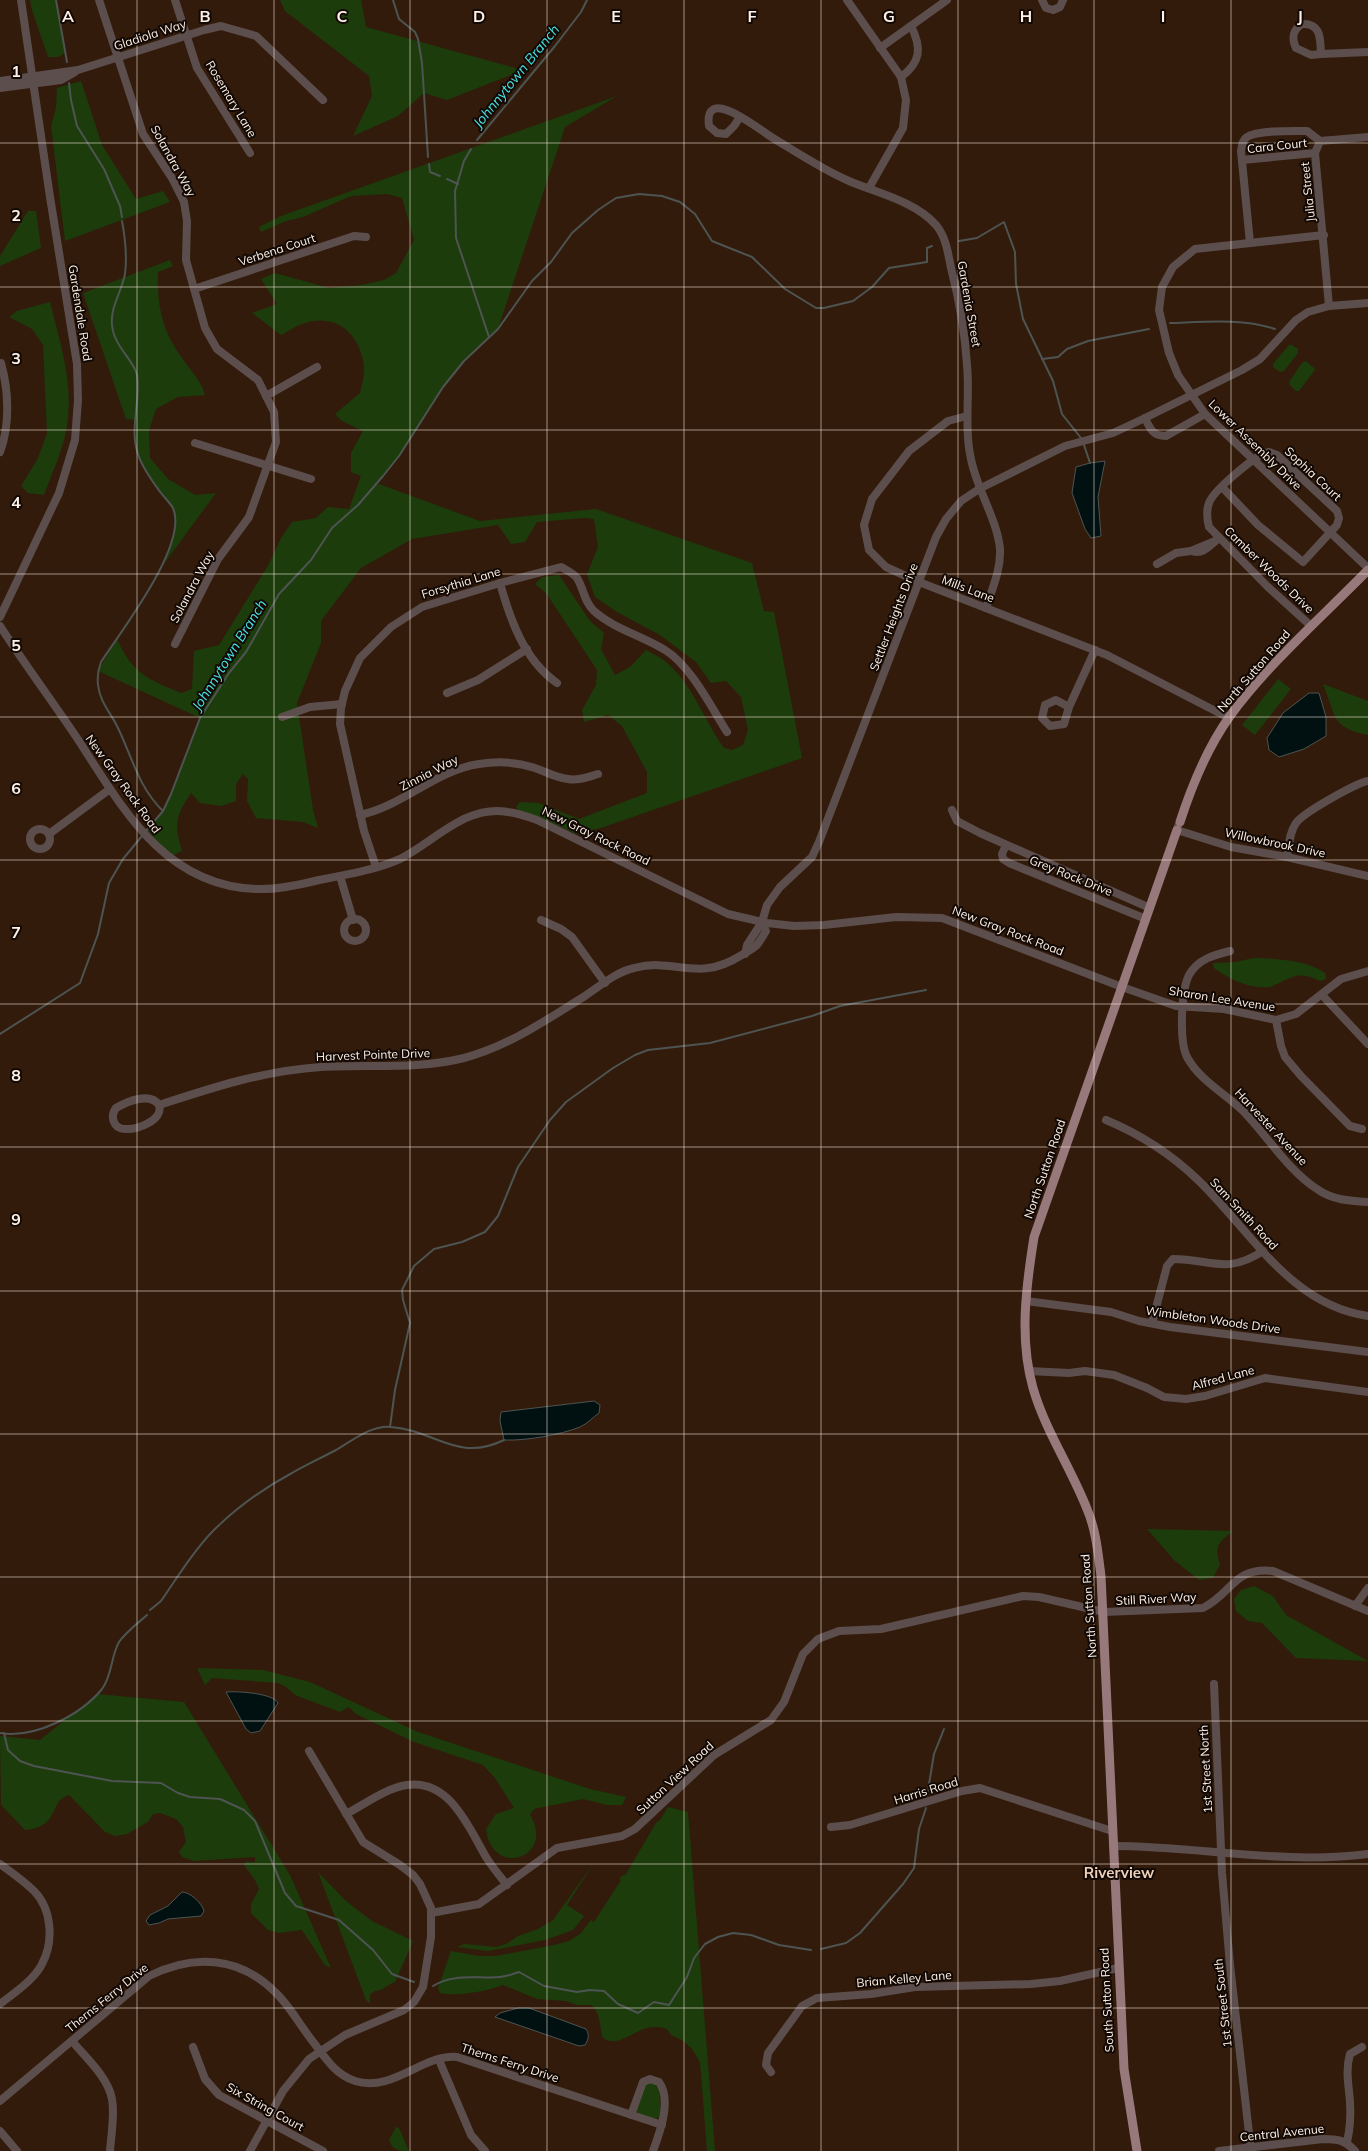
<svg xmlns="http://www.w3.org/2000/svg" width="1368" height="2151" font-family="Mulish,sans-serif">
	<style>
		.green { fill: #1c3c0c }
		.water { fill: #011111; stroke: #4d5452 }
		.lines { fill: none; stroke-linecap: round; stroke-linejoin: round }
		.stream { stroke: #4d5452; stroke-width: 2 }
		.minor { stroke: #5d4e4e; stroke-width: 8 }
		.major { stroke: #98797b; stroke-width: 9 }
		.grid { fill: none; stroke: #fef1e8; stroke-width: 1; stroke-opacity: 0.55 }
		.labels { text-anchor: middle; stroke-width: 4; stroke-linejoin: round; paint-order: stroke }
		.street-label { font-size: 12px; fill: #fef1e8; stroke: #120904 }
		.water-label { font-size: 14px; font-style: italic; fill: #46e5e8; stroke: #120904 }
		.quarter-label { font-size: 15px; font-weight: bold; fill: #efd0bb; stroke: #120904 }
		.grid-label { font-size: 16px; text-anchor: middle; font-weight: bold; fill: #fef1e8; stroke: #120904; stroke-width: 4; stroke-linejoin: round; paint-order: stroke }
	</style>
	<rect width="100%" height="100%" fill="#321b0b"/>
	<g class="green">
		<path d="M30,0H56L65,53L58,57H48L32,10Z"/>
		<path d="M280,0H361L366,27L523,70L447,100L424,93L398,116L353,136L372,96L369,76L285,11Z"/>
		<path d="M81,81L102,145L136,199L163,191L170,202L65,241L51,126L56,108L57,88Z"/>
		<path d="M617,96L565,127L498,329L464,361L443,387L399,456L376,483L480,521L596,509L752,563L764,611L774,612L802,758L604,827L576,834L542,818L520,812L516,807L520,802L539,803L579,819L647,793V772L622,726L608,715L584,722L582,710L596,685L597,670L546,593L535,584L542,577L559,575L590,621L604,633L601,649L615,675L630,667L646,650C653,654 660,657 666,662C693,685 704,720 724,748L732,750L743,745L748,730L741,697L726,681L711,683L696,662L660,635L617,612L595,597L587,574L598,547L594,519L585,518L537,522L525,542L511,544L498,525L412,539L361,568L321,621V643L297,703L313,810L318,828L303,822L256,818L247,801L248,779L243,774L236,784V801L221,806L200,803L191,793C175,817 174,824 182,851L172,856L159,844L147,830L163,811L171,794L200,718L98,671L117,639C132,673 147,679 181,693L192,689L194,651L219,645L269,564L281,538L292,522L316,518L328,507L349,509L361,476L351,472V453L363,431L342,421L335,414L360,393C362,385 365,374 364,366C360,335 338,313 305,323C297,325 289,331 281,335L252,313L277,304L261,279L275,273L329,288L361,285L384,280L396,273L414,240L402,198L387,194L351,196L303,217L286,221L261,232L259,227L281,216Z"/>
		<path d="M28,211H36L41,248L0,266V256Z"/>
		<path d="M170,260L173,266L158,272C157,307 162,330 182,358C191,372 200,378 205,395L178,397L156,409L149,430L150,458L168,479L195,495L216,493L163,565C170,548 180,528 173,509C171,502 162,494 157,488C139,465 135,449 136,420L126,419L83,293Z"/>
		<path d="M50,302C61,346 76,391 65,436C60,456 51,476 44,495L28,493L21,486L37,460L47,434L43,345L32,329L9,317L17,311Z"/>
		<path d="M1289,345H1292L1298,349V353L1284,371L1280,372L1273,367V364Z"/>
		<path d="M1306,361L1314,368L1315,370L1299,391H1296L1290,385L1289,382L1302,363Z"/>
		<path d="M1278,679L1291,689L1255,735L1242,725Z"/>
		<path d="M1323,684L1368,701V735C1331,728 1336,716 1323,684Z"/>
		<path d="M1253,958C1276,959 1305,959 1325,973L1326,979L1320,981C1302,973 1297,974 1279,983C1276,984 1272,987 1269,987C1249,989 1229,979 1214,968L1213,963L1236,962Z"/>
		<path d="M1147,1529L1233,1531C1218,1543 1214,1545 1220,1564L1213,1578L1199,1580L1174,1560Z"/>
		<path d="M1254,1586L1273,1596L1286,1615L1368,1661L1296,1658L1262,1623L1248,1621L1236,1611L1234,1599L1241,1590Z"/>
		<path d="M197,1668L263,1670L310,1682L418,1732L590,1789L626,1797L622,1805H607L583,1799L534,1809L530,1815C556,1858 492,1879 486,1829L496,1814L514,1808L495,1778L483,1765L414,1742L356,1714L349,1707L340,1712L295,1695L286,1687L278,1683L212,1678L205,1685Z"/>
		<path d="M97,1694L184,1702L290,1875L331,1968L325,1965L302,1930L279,1933L268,1930L251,1913V1904L259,1889L255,1880L244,1865L245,1862H255V1857L194,1861L182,1857L179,1852L186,1842L183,1827L176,1819L160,1813L153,1814L148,1822L127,1834L115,1836L105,1832L69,1795C48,1801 61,1827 25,1830L1,1805L0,1736L40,1740Z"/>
		<path d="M668,1807L688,1812L715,2151H707L700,2062L692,2049L682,2040L671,2035L667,2029C637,2019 624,2051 603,2038C599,2026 601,2013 591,2005H577L566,2001L537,1999L503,1985C488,1991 456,1997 440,1993L438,1988L451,1951L479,1956H496L554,1945L569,1941L580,1934L591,1920L594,1922L621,1880L619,1878L626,1874L656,1823L660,1820Z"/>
		<path d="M595,1861L567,1905L584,1916L573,1930L545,1940L488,1951L457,1947L464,1944L496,1947L506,1944L518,1936L538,1929L553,1920Z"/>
		<path d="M318,1872L346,1901L372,1921L413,1941L395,1982C386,1985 383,1991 374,1991L370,1995V2004L366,2000Z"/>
		<path d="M649,2082L654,2083L659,2089L661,2112L660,2116L656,2119L638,2114L636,2111L643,2087Z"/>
		<path d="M396,2127L399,2128L409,2151C399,2151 392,2150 389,2140Z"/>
	</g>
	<g class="water">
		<path d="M1105,461L1098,497L1101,536L1091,538L1085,529L1072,493L1076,467L1090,463Z"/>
		<path d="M1309,693H1319L1326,717V736L1304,749L1279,757L1269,750L1267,738L1283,713Z"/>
		<path d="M594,1401L600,1405L599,1413C593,1417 587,1424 580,1427C560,1435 525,1441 504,1440L500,1421L501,1412Z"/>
		<path d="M226,1692C237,1691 273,1693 278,1703L260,1731L251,1733L246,1729Z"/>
		<path d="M182,1892C190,1892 202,1903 204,1911L201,1916L168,1919L159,1923L149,1925L146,1921L150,1915L168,1906Z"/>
		<path d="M518,2008H529L586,2029C590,2035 588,2040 585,2045L579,2046L495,2017L500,2013Z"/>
	</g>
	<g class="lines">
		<g class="stream">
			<path d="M56,0L67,62"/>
			<path d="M393,0L399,19L415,32L418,39L422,63L428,157"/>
			<path d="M69,83L71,100L77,126L104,169L120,206L122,217"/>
			<path d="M477,140L555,46L581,12L587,0"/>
			<path d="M471,149L464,161L455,191L456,238L489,337"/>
			<path d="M429,164L430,172L440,176"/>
			<path d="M447,179L458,184"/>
			<path d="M122,221C125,237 127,258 125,274C122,291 110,307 112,325C114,347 134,360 137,375C141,401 129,429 138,454C142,468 153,482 161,493C165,498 170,503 173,508C189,544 121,631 101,662C98,670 97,677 98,685C100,702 110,712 117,726C132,756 138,787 163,811"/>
			<path d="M959,241L977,238L1004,222L1015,252L1016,284L1023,319L1053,381L1062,414L1081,438"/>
			<path d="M1170,323C1203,322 1243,318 1275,329"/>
			<path d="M1042,359L1058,357L1067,349L1088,341L1149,329"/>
			<path d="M1084,445L1090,463"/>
			<path d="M145,832L163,811L171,794L200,718L229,673L246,652L279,594L311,560L332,528L358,505L383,476L399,456L443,387L464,361L498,329L532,281L551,262L572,233L598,210L616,198L639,194L662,196L680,202L695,214L712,241L752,257L785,289L816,308H824L853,301L872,287L889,268L927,262V248L932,246"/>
			<path d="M0,1034L80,983L98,934L109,883L123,859L142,836"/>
			<path d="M390,1427L395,1390L410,1323L403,1300L402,1290L414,1266L434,1249L462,1242L485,1232L498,1216L518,1167L550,1120L566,1102L613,1068L635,1055L648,1050L710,1043L812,1016L840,1006L926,990"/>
			<path d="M150,1610L161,1601C177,1578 193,1551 213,1531C235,1509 264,1488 292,1473C306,1465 321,1458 336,1450C352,1441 371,1425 391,1427C435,1430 457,1463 504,1440"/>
			<path d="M0,1733C34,1739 81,1715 102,1689C112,1676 111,1656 119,1642C126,1632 138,1623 147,1615"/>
			<path d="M4,1733L8,1750L20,1761L34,1766L112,1781L161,1783L178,1793L190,1797L220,1799L244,1810L255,1821L285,1893L296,1906L339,1920L373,1950L392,1974L414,1982"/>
			<path d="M927,1796L934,1754L944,1729"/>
			<path d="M821,1949L846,1943L860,1933L903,1884L914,1868L919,1829L926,1808"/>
			<path d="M433,1986C453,1973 477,1979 499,1977C506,1977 512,1974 519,1972L544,1986L577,1992L590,1990L604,1991L618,2004L638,2013L654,2002L669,2005L687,1977L694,1958L705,1944L718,1937L733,1933L751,1935L779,1945L811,1950"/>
		</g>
		<g class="minor">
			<path d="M99,0L143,134L172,178L184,202L187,221L186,260L205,328L217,349L258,380L274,412L276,442L249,517L218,559L175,644"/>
			<path d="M175,0L197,68L250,153"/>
			<path d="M847,0L901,77L906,100L903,128L869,188"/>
			<path d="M1042,0L1046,8L1053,10L1060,7L1063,0"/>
			<path d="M1302,24C1322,23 1320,40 1321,54L1311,55L1296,48C1291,37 1293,30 1302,24Z"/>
			<path d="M880,48L947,0"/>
			<path d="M1321,54L1368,52"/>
			<path d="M901,77C921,62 922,48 911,26"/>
			<path d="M0,81L78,70L204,30L221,26L256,36L323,100"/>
			<path d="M0,88L61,80L75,72"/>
			<path d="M740,117L734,126L726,134L717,133L709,126C703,83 761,131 773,138C796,152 825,171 849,181C877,193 915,201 936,225C946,237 948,253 951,268C959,299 965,333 967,365C970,396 964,428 971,459C977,490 997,519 1000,549C1001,570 992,589 986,608"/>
			<path d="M1320,141L1315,153L1329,306"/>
			<path d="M1320,141L1368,137"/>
			<path d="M1242,160L1315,153"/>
			<path d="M1324,235L1195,249L1173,267L1162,287L1159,310L1169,353L1178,375L1205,414L1368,568"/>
			<path d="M1250,243L1241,151C1242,146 1242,140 1247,137C1257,130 1294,131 1307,131L1320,141"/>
			<path d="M194,289L354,236L366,237"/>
			<path d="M266,396L317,367"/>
			<path d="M967,416L948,421L909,451L872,499L864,525L869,550L886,567L919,582L1107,655L1229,718"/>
			<path d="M1145,418C1150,429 1153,436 1166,436L1205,414"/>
			<path d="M195,443L311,479"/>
			<path d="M0,452C10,425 9,391 1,363"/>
			<path d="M1222,487L1258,525L1303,562L1337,525L1339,518L1337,511L1277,455L1269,452C1256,454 1213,491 1209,503C1206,511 1207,519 1209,527L1268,587L1311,626"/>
			<path d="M1215,541L1191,551C1204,555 1210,545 1219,538"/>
			<path d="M1157,564L1176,553L1191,551"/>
			<path d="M500,583C510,619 524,660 557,683"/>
			<path d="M0,617L59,493L75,440L78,400L77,364L50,197L21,0"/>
			<path d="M0,626C25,665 53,702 79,741C123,809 165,886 256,889C277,890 299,885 319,880C346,875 375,870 400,859C434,842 466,804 508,812C518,813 528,817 537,820L728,914L767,923L794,926L824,925L896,917L942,918L1122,987L1176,1006L1224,1009L1276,1020L1296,1014L1341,979L1368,971"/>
			<path d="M447,693L478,680L527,649"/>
			<path d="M1069,707L1064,724L1050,726L1042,718L1045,705L1056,700L1069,707L1095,650"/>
			<path d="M282,717L310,707L342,704"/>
			<path d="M952,810L957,821L980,833L1150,908"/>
			<path d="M360,815C403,806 436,770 479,764C498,761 517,762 535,768C546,772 557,778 568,779C578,781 588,777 598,774"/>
			<path d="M1178,826L1177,830L1231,847L1287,857L1368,876"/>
			<circle cx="40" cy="839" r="10"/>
			<path d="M49,834L110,789"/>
			<path d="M1006,845L1002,854L1003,859L1009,863L1146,919"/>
			<path d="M1287,857C1289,846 1289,833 1296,823C1304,812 1355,784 1368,781"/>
			<path d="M376,867L364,831L340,724L341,708L345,691L360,658L391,627L422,607L500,583L561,567C566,570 573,573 577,578C584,589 584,602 594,611C614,629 643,636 665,650C691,666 711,707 727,732"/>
			<path d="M340,876L353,920"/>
			<circle cx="355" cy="930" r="11"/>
			<path d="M541,920L561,929L572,937L605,983"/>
			<path d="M1230,951C1214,955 1198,959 1189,975C1181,991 1179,1041 1187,1057C1200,1081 1225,1093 1244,1112C1267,1136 1289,1171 1317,1189C1332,1200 1350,1201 1368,1202"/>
			<path d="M745,954L747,945L762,922L767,905L780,887L812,857L819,842L936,537L946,519L961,501L979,489L1065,446L1113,433L1145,418L1242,370L1260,359L1296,320L1308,312L1329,306L1368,303"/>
			<path d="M1322,995L1368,1044"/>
			<path d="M1276,1020L1281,1046L1285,1057L1301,1076L1350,1126L1362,1129"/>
			<path d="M159,1105C164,1120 137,1130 125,1129C113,1129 110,1116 116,1108C128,1101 150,1092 159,1105C214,1087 263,1071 321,1067C369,1064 417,1070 464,1058C509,1046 546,1020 585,996C600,986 616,972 634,968C675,957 697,983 740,956C757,946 756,948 766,931L762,922"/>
			<path d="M1106,1120C1142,1135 1171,1154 1198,1180C1251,1231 1290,1305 1368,1316"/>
			<path d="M1026,1301L1111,1312L1139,1321L1170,1327L1368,1352"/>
			<path d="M1152,1323L1167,1266L1173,1259C1211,1259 1227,1275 1263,1251"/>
			<path d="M1029,1371L1069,1373L1085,1371L1114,1375L1147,1388L1164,1397L1186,1399L1205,1396L1265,1378L1368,1392"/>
			<path d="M1355,1606L1368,1588"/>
			<path d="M1214,1684L1222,1873L1230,1965L1251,2151"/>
			<path d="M346,1814C365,1804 386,1788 407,1785C450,1779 469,1828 486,1857C492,1867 500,1876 507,1885"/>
			<path d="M831,1827L850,1825L962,1791L980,1788L1112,1831"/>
			<path d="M1113,1846C1198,1846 1283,1865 1368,1854"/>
			<path d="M0,1864C11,1872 24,1881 34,1891C52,1909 54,1942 42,1964C34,1980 14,1993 0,2004"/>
			<path d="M431,1913L479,1904L557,1848L622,1836L635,1829L714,1755L771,1720L784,1702L803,1654L818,1639L839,1631L881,1629L1023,1596L1039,1597L1104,1612L1203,1608C1233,1593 1233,1567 1273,1571L1368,1611"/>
			<path d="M72,2041C86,2058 108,2077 112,2099C115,2116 111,2135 110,2151"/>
			<path d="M193,2047L205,2079L219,2095L323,2151"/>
			<path d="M439,2060L471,2135L485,2151"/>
			<path d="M771,2072L766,2065L768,2053L802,2006L817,1998L871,1994L915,1987L1031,1984L1060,1981L1118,1968"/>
			<path d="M0,2101L149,1976C193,1954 239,1956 275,1992C290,2006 301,2027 314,2043C326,2059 336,2075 355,2081C393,2093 422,2054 457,2057L662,2125"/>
			<path d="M631,2115L643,2082L650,2079L659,2082C672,2100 660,2132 653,2151"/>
			<path d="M0,2131L17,2151"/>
			<path d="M1347,2142C1350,2129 1351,2116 1350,2102C1349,2086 1345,2071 1350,2054L1362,2047"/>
			<path d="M250,2151L283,2091L309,2059L345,2035L404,2010L414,2002L423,1987L431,1937V1908L420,1884L413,1875L400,1865L363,1842L309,1751"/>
			<path d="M1219,2151L1323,2139C1338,2139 1345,2140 1355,2151"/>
		</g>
		<g class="major">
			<path d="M1180,822C1192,785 1207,748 1230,716C1269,663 1322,617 1368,570"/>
			<path d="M1137,2151L1124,2069L1101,1576C1098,1553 1096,1530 1087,1509C1071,1468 1045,1430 1033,1388C1019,1339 1026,1287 1034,1237L1177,830"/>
		</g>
	</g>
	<path class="grid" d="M137,0V2151M274,0V2151M410,0V2151M547,0V2151M684,0V2151M821,0V2151M958,0V2151M1094,0V2151M1231,0V2151M0,143H1368M0,287H1368M0,430H1368M0,574H1368M0,717H1368M0,860H1368M0,1004H1368M0,1147H1368M0,1291H1368M0,1434H1368M0,1577H1368M0,1721H1368M0,1864H1368M0,2008H1368"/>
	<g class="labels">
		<g class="street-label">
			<text transform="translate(150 35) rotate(-18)" y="4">Gladiola Way</text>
			<text transform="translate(231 99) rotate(59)" y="4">Rosemary Lane</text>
			<text transform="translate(1277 146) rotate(-6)" y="4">Cara Court</text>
			<text transform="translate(173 161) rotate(61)" y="4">Solandra Way</text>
			<text transform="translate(1308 192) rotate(-96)" y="4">Julia Street</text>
			<text transform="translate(277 250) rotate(-18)" y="4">Verbena Court</text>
			<text transform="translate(969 304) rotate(80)" y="4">Gardenia Street</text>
			<text transform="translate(80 313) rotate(81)" y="4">Gardendale Road</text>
			<text transform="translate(1255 445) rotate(44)" y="4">Lower Assembly Drive</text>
			<text transform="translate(1313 474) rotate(43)" y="4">Sophia Court</text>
			<text transform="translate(1269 570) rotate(44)" y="4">Camber Woods Drive</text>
			<text transform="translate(461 583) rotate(-17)" y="4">Forsythia Lane</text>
			<text transform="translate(192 587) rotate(-62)" y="4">Solandra Way</text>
			<text transform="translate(968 589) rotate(21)" y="4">Mills Lane</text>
			<text transform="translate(894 617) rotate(-69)" y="4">Settler Heights Drive</text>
			<text transform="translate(1254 671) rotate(-49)" y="4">North Sutton Road</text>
			<text transform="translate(429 773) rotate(-27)" y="4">Zinnia Way</text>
			<text transform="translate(123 784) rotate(54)" y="4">New Gray Rock Road</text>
			<text transform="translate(596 836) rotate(26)" y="4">New Gray Rock Road</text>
			<text transform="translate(1275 843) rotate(12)" y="4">Willowbrook Drive</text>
			<text transform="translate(1071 876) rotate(22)" y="4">Grey Rock Drive</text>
			<text transform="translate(1008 931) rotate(21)" y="4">New Gray Rock Road</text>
			<text transform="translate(1222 999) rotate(9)" y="4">Sharon Lee Avenue</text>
			<text transform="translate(373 1055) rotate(-2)" y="4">Harvest Pointe Drive</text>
			<text transform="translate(1271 1127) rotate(47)" y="4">Harvester Avenue</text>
			<text transform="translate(1045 1169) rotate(-71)" y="4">North Sutton Road</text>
			<text transform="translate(1244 1214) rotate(47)" y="4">Sam Smith Road</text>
			<text transform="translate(1213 1320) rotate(8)" y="4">Wimbleton Woods Drive</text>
			<text transform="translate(1223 1378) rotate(-15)" y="4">Alfred Lane</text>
			<text transform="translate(1156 1599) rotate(-3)" y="4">Still River Way</text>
			<text transform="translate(1089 1606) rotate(-94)" y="4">North Sutton Road</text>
			<text transform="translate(1206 1769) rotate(-93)" y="4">1st Street North</text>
			<text transform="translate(675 1778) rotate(-43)" y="4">Sutton View Road</text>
			<text transform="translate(926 1791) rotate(-17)" y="4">Harris Road</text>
			<text transform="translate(904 1979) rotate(-5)" y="4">Brian Kelley Lane</text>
			<text transform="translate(107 1998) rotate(-39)" y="4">Therns Ferry Drive</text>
			<text transform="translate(1107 2000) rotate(-93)" y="4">South Sutton Road</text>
			<text transform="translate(1223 2003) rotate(-96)" y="4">1st Street South</text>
			<text transform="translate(510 2063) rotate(18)" y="4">Therns Ferry Drive</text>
			<text transform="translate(265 2107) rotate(29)" y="4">Six String Court</text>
			<text transform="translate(1282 2133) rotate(-6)" y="4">Central Avenue</text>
		</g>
		<g class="water-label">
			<text transform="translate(516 76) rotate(-51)" y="5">Johnnytown Branch</text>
			<text transform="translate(229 655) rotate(-58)" y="5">Johnnytown Branch</text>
		</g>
		<g class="quarter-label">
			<text x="1119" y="1878">Riverview</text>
		</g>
	</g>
	<g class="grid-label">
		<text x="68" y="22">A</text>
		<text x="205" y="22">B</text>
		<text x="342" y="22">C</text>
		<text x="479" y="22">D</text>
		<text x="616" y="22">E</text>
		<text x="752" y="22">F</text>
		<text x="889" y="22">G</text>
		<text x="1026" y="22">H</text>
		<text x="1163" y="22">I</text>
		<text x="1300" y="22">J</text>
		<text x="16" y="77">1</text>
		<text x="16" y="221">2</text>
		<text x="16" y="364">3</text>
		<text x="16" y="508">4</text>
		<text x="16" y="651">5</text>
		<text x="16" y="794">6</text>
		<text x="16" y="938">7</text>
		<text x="16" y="1081">8</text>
		<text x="16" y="1225">9</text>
	</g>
</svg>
